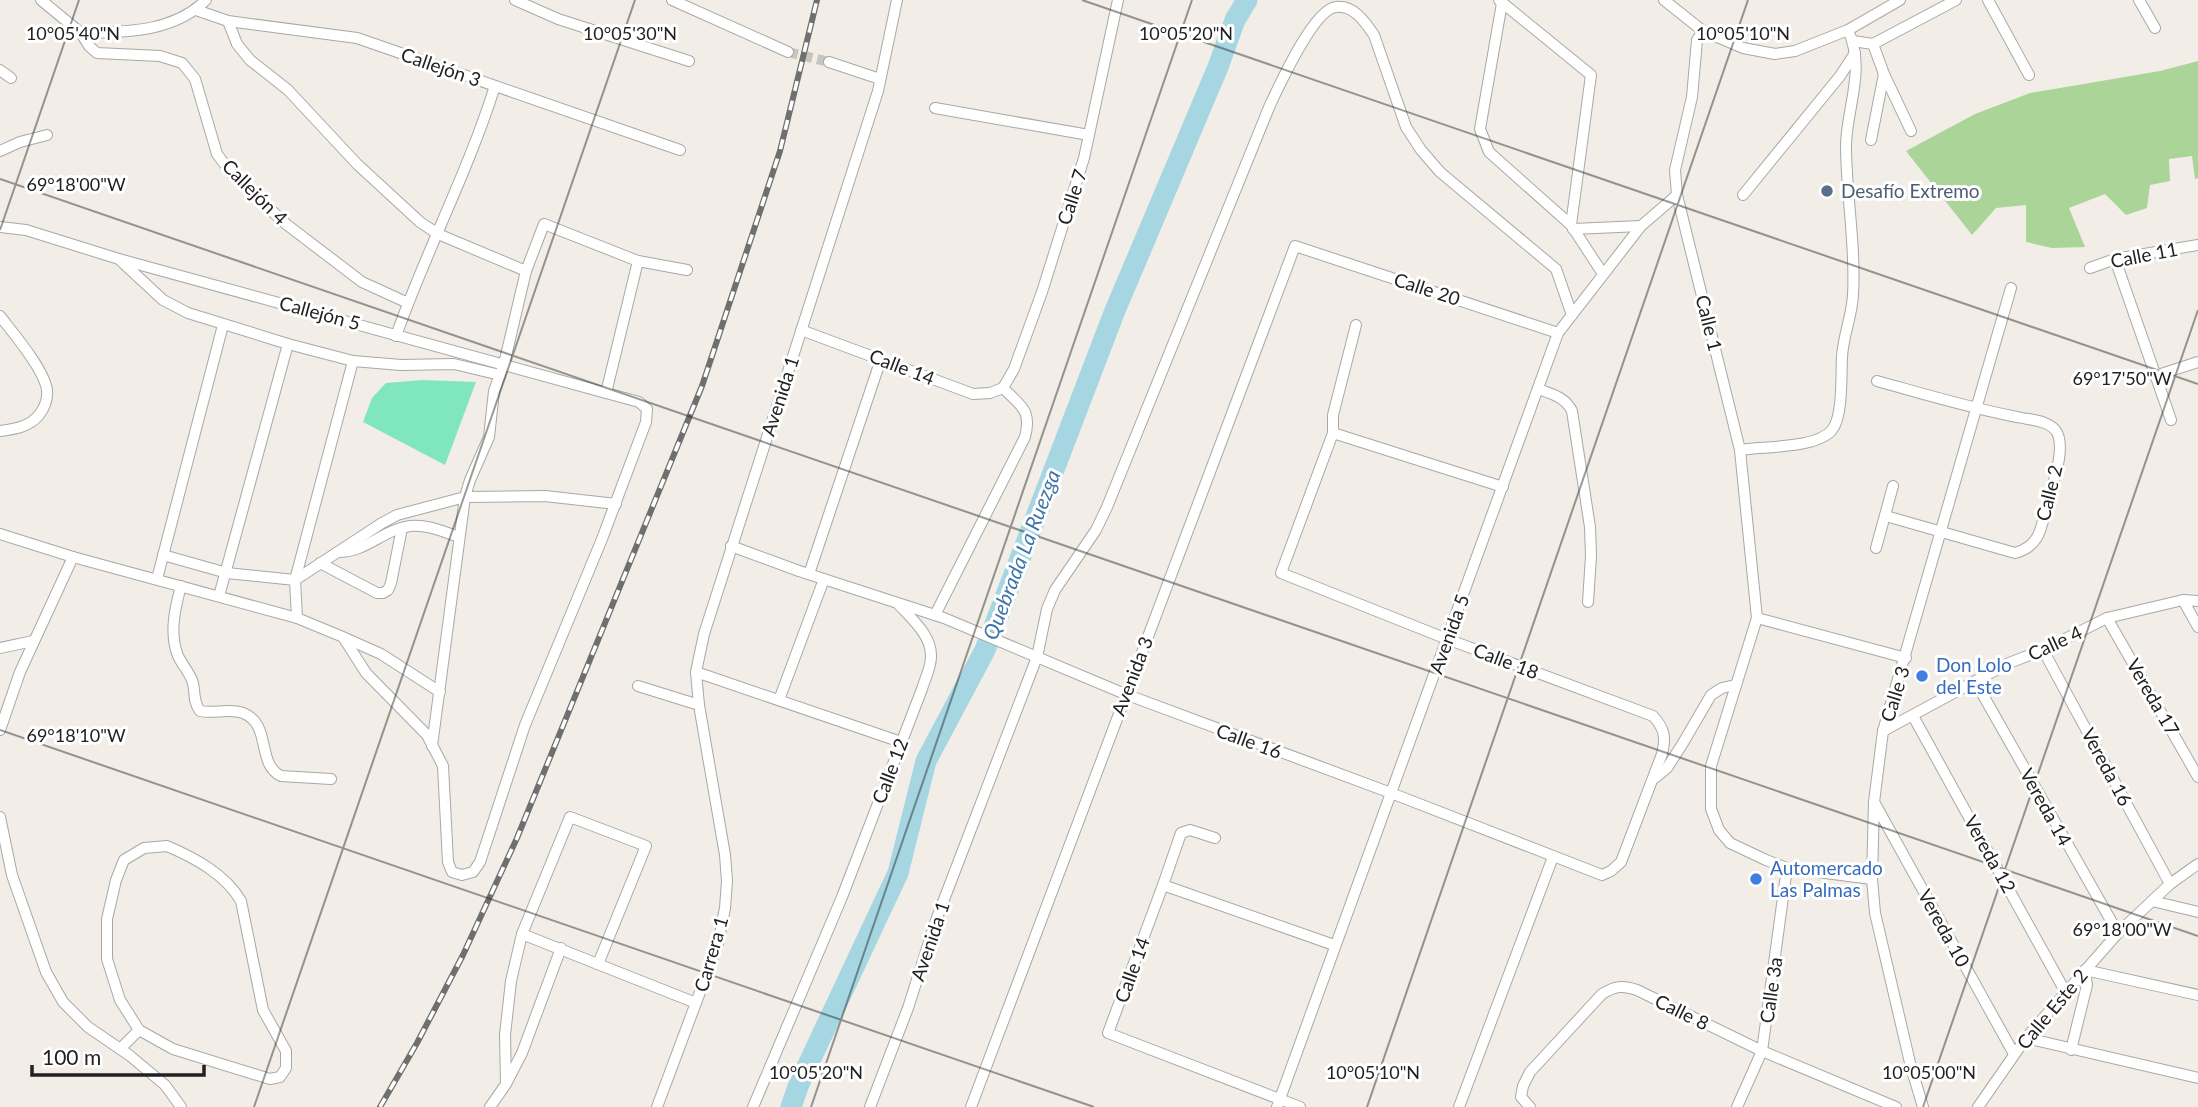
<svg xmlns="http://www.w3.org/2000/svg" width="2198" height="1107" font-family="Lato,sans-serif">
	<style>
		.forest { fill: #abd499 }
		.pitch { fill: #80e6bd }
		.lines { fill: none; stroke-linecap: round; stroke-linejoin: round }
		.river { stroke: #a5d6e2; stroke-width: 21 }
		.minor-tunnel { stroke: #c8c5bf; stroke-width: 10; stroke-dasharray: 10 5; stroke-linecap: butt }
		.minor-casing { stroke: #a8a8a8; stroke-width: 12 }
		.minor { stroke: #fff; stroke-width: 10 }
		.rail-casing { stroke: #6f6f6f; stroke-width: 6 }
		.rail { stroke: #fff; stroke-width: 3.5; stroke-dasharray: 10; stroke-linecap: butt }
		.ticks { fill: none; stroke: #212121; stroke-width: 2; stroke-opacity: 0.45 }
		.service-dot { fill: #5c6f8a; stroke: #fff; stroke-width: 2.5 }
		.shop-dot { fill: #3f7fe0; stroke: #fff; stroke-width: 2.5 }
		.labels { text-anchor: middle; stroke-width: 6; stroke-linejoin: round; paint-order: stroke }
		.street-label { font-size: 19px; fill: #212121; stroke: #fff }
		.service-label { font-size: 19px; fill: #4e5e75; stroke: #fff; text-anchor: start }
		.shop-label { font-size: 19px; fill: #366cbe; stroke: #fff; text-anchor: start }
		.water-label { font-size: 21px; font-style: italic; fill: #3f76a9; stroke: #fff }
		.ticks-label { font-size: 18px; text-anchor: middle; fill: #212121; stroke: #fff; stroke-width: 6; stroke-linejoin: round; paint-order: stroke }
	</style>
	<rect width="100%" height="100%" fill="#f2eee7"/>
	<path class="forest" d="M2198,61V178L2195,179L2192,156L2169,159L2170,181L2150,185L2147,208L2126,215L2105,194L2069,208L2085,247L2052,248L2026,242V205L1996,208L1972,235L1906,151L1975,114L2030,93L2160,71Z"/>
	<path class="pitch" d="M423,380L476,382L445,465L363,422L372,398L386,383Z"/>
	<g class="lines">
		<path class="river" d="M791,1107L799,1084L898,873L926,761L985,650L1114,313L1218,67L1235,20L1247,0"/>
		<path class="minor-tunnel" d="M788,52L829,62"/>
		<defs>
			<g id="minor">
				<path d="M41,0L81,33L89,46L97,53L160,56L182,63L195,79L217,154L232,174L286,224L362,282L408,303"/>
				<path d="M515,0L558,19L689,61"/>
				<path d="M672,0L788,52"/>
				<path d="M1499,0L1591,75L1571,225"/>
				<path d="M1664,0L1703,31L1743,48L1775,54L1795,51L1848,30L1900,0"/>
				<path d="M1988,0L2029,75"/>
				<path d="M2139,0L2155,28"/>
				<path d="M1502,3L1480,129L1489,152L1571,225L1603,274"/>
				<path d="M196,10L228,21L357,38L680,150"/>
				<path d="M228,21L237,44L250,60L288,90L357,164L420,222L438,234L526,271"/>
				<path d="M1703,31L1697,40L1692,97L1675,170L1677,195L1740,450L1757,618L1711,766V809L1719,830L1730,843L1766,860L1787,868L1872,879"/>
				<path d="M81,33C124,32 173,33 206,0"/>
				<path d="M1853,41L1873,44L1884,74L1911,131"/>
				<path d="M1873,44L1956,0"/>
				<path d="M829,62L880,79"/>
				<path d="M0,70L11,78"/>
				<path d="M935,108L1089,135"/>
				<path d="M1871,140L1884,74"/>
				<path d="M0,151L20,142L47,135"/>
				<path d="M1743,195L1840,76L1855,53"/>
				<path d="M0,227L26,230L119,259L639,402L647,409L646,422L602,539L525,725L480,862L473,872L462,875L452,872L448,862L443,766L427,735L366,673L343,637L297,618L73,557L0,534"/>
				<path d="M1573,229L1641,226"/>
				<path d="M2115,259L2171,420"/>
				<path d="M121,261L163,300L188,313L288,344L353,361L401,365L454,364L500,375"/>
				<path d="M638,261L687,270"/>
				<path d="M2090,268L2115,259L2198,245"/>
				<path d="M0,316C13,333 44,369 47,390C48,399 45,407 39,415C29,427 15,429 0,431"/>
				<path d="M801,330L973,394L990,393L1003,388"/>
				<path d="M396,336C426,251 468,172 495,86"/>
				<path d="M2155,376L2198,362"/>
				<path d="M1877,381C1924,394 1970,408 2017,417C2030,420 2048,420 2056,431C2067,447 2052,486 2047,504C2041,527 2041,546 2015,553L1886,516"/>
				<path d="M1003,388L1014,369L1042,292L1084,158L1118,0"/>
				<path d="M1538,389C1552,394 1565,397 1572,411L1590,527L1591,556L1588,602"/>
				<path d="M606,393L638,261L544,224L526,271L504,364L494,391L489,437L470,480L465,497L545,496L616,504"/>
				<path d="M1333,433V415L1356,325"/>
				<path d="M1740,450C1763,446 1816,449 1832,430C1843,417 1841,376 1842,357C1843,336 1852,316 1853,295C1856,245 1846,195 1846,145C1847,106 1866,70 1848,30"/>
				<path d="M731,546L799,571L944,618L1125,694L1391,793L1602,875L1611,871L1621,862L1662,754C1666,738 1665,729 1653,716L1447,639L1281,573L1333,433L1503,487"/>
				<path d="M1876,548L1893,486"/>
				<path d="M338,552C367,552 382,530 410,526C427,524 444,532 459,537"/>
				<path d="M163,555L227,573L295,580L353,361"/>
				<path d="M320,563L377,593H383L388,590L391,583L402,528"/>
				<path d="M809,574L881,359"/>
				<path d="M157,579L223,325"/>
				<path d="M181,586C175,608 169,633 178,656C182,664 188,671 192,680C196,691 192,700 200,711C214,714 229,708 243,713C272,724 256,764 281,776L331,779"/>
				<path d="M219,596L288,344"/>
				<path d="M2183,600L2198,627"/>
				<path d="M935,615L1025,437C1032,410 1021,406 1003,388"/>
				<path d="M297,618L295,580L382,523L397,515L465,497L432,746"/>
				<path d="M1757,618L1906,658"/>
				<path d="M2107,618L2198,777"/>
				<path d="M345,638L381,654L440,692"/>
				<path d="M0,648L33,641"/>
				<path d="M2043,650L2170,884"/>
				<path d="M696,672L901,742"/>
				<path d="M1975,681L2118,933"/>
				<path d="M638,686L699,705"/>
				<path d="M779,700L824,579"/>
				<path d="M1913,716L2066,993"/>
				<path d="M0,730L20,672L73,557"/>
				<path d="M1883,731L2009,663L2043,650L2107,618L2183,600L2198,601"/>
				<path d="M1655,778L1667,768L1683,743L1711,695L1722,688L1735,685"/>
				<path d="M1874,802L2014,1054"/>
				<path d="M0,817L12,875L46,972L63,1002L88,1027L129,1055L165,1085L181,1107"/>
				<path d="M167,846C195,858 225,874 241,901L263,1010L286,1051V1068L280,1077L270,1079L173,1049L139,1030L120,1000L107,959V919L116,880L124,860L144,848Z"/>
				<path d="M1163,885L1181,833L1190,830L1215,838"/>
				<path d="M2152,901L2198,912"/>
				<path d="M522,934L696,1003"/>
				<path d="M2085,970L2198,995"/>
				<path d="M2026,1038L2198,1078"/>
				<path d="M120,1049L139,1030"/>
				<path d="M2071,1050L2087,985L2086,979L2081,974"/>
				<path d="M507,1082L522,1053L561,948"/>
				<path d="M490,1107L506,1084L505,1035L511,981L522,934L570,817L646,846L598,964"/>
				<path d="M657,1107L718,944L725,908L727,881L725,855L699,705L696,672L704,634L878,91L897,0"/>
				<path d="M753,1107L842,897L922,689C925,679 931,667 931,657C932,636 912,619 899,605"/>
				<path d="M870,1107L908,1008L935,923L1037,657L1047,609L1055,590L1096,530L1107,507L1270,105C1280,84 1314,9 1336,7C1354,5 1365,22 1374,35L1406,127L1421,150L1440,172L1556,269L1572,315"/>
				<path d="M971,1107L1295,246L1558,333"/>
				<path d="M1277,1107L1558,333L1641,226L1677,195"/>
				<path d="M1300,1107L1108,1033L1163,885L1334,945"/>
				<path d="M1459,1107L1553,857"/>
				<path d="M1530,1107L1521,1097L1523,1086L1530,1072L1602,994C1615,986 1622,985 1637,990L1762,1051L1896,1107"/>
				<path d="M1737,1107L1762,1051L1787,868"/>
				<path d="M1923,1107L1911,1067L1875,913L1872,879L1874,802L1883,731L2011,288"/>
				<path d="M1978,1107L2026,1038L2118,933L2170,884L2198,864"/>
			</g>
		</defs>
		<use href="#minor" class="minor-casing"/>
		<use href="#minor" class="minor"/>
		<defs>
			<path id="rail" d="M380,1107L417,1043L463,955L517,838L702,386L780,151L817,0"/>
		</defs>
		<use href="#rail" class="rail-casing"/>
		<use href="#rail" class="rail"/>
	</g>
	<path class="ticks" d="M1082,0L2198,384M0,179L2198,936M0,230L79,0M0,730L1094,1107M254,1107L635,0M811,1107L1192,0M1367,1107L1748,0M1923,1107L2198,310"/>
	<circle class="service-dot" cx="1827" cy="191" r="7"/>
	<g class="shop-dot">
		<circle cx="1922" cy="676" r="7"/>
		<circle cx="1756" cy="879" r="7"/>
	</g>
	<g class="labels">
		<g class="street-label">
			<text transform="translate(441 67) rotate(19)" y="7">Callejón 3</text>
			<text transform="translate(255 192) rotate(45)" y="7">Callejón 4</text>
			<text transform="translate(1072 197) rotate(-72)" y="7">Calle 7</text>
			<text transform="translate(2144 255) rotate(-11)" y="7">Calle 11</text>
			<text transform="translate(1427 289) rotate(18)" y="7">Calle 20</text>
			<text transform="translate(320 313) rotate(15)" y="7">Callejón 5</text>
			<text transform="translate(1709 323) rotate(76)" y="7">Calle 1</text>
			<text transform="translate(902 367) rotate(21)" y="7">Calle 14</text>
			<text transform="translate(780 396) rotate(-72)" y="7">Avenida 1</text>
			<text transform="translate(2049 493) rotate(-76)" y="7">Calle 2</text>
			<text transform="translate(1449 634) rotate(-70)" y="7">Avenida 5</text>
			<text transform="translate(2055 643) rotate(-25)" y="7">Calle 4</text>
			<text transform="translate(1506 661) rotate(21)" y="7">Calle 18</text>
			<text transform="translate(1132 676) rotate(-69)" y="7">Avenida 3</text>
			<text transform="translate(1895 694) rotate(-73)" y="7">Calle 3</text>
			<text transform="translate(2153 697) rotate(60)" y="7">Vereda 17</text>
			<text transform="translate(1249 741) rotate(20)" y="7">Calle 16</text>
			<text transform="translate(2107 767) rotate(62)" y="7">Vereda 16</text>
			<text transform="translate(890 771) rotate(-69)" y="7">Calle 12</text>
			<text transform="translate(2046 807) rotate(61)" y="7">Vereda 14</text>
			<text transform="translate(1990 854) rotate(61)" y="7">Vereda 12</text>
			<text transform="translate(1944 928) rotate(61)" y="7">Vereda 10</text>
			<text transform="translate(930 941) rotate(-71)" y="7">Avenida 1</text>
			<text transform="translate(711 954) rotate(-74)" y="7">Carrera 1</text>
			<text transform="translate(1132 970) rotate(-70)" y="7">Calle 14</text>
			<text transform="translate(1771 990) rotate(-82)" y="7">Calle 3a</text>
			<text transform="translate(2052 1009) rotate(-50)" y="7">Calle Este 2</text>
			<text transform="translate(1682 1012) rotate(26)" y="7">Calle 8</text>
		</g>
		<g class="service-label">
			<text x="1841" y="198">Desafío Extremo</text>
		</g>
		<g class="shop-label">
			<text x="1936" y="672">Don Lolo<tspan x="1936" dy="22">del Este</tspan></text>
			<text x="1770" y="875">Automercado<tspan x="1770" dy="22">Las Palmas</tspan></text>
		</g>
		<g class="water-label">
			<text transform="translate(1022 555) rotate(-69)" y="7">Quebrada La Ruezga</text>
		</g>
	</g>
	<g class="ticks-label">
		<text x="73" y="40">10°05'40"N</text>
		<text x="630" y="40">10°05'30"N</text>
		<text x="1186" y="40">10°05'20"N</text>
		<text x="1743" y="40">10°05'10"N</text>
		<text x="76" y="191">69°18'00"W</text>
		<text x="2122" y="385">69°17'50"W</text>
		<text x="76" y="742">69°18'10"W</text>
		<text x="2122" y="936">69°18'00"W</text>
		<text x="816" y="1079">10°05'20"N</text>
		<text x="1373" y="1079">10°05'10"N</text>
		<text x="1929" y="1079">10°05'00"N</text>
	</g>
	<path d="M32 1065v10h172v-10" fill="none" stroke="#212121" stroke-width="3.5"/>
	<text x="42" y="1065" font-size="21" fill="#212121" stroke="#ffffff" stroke-width="5" paint-order="stroke">100 m</text>
</svg>
